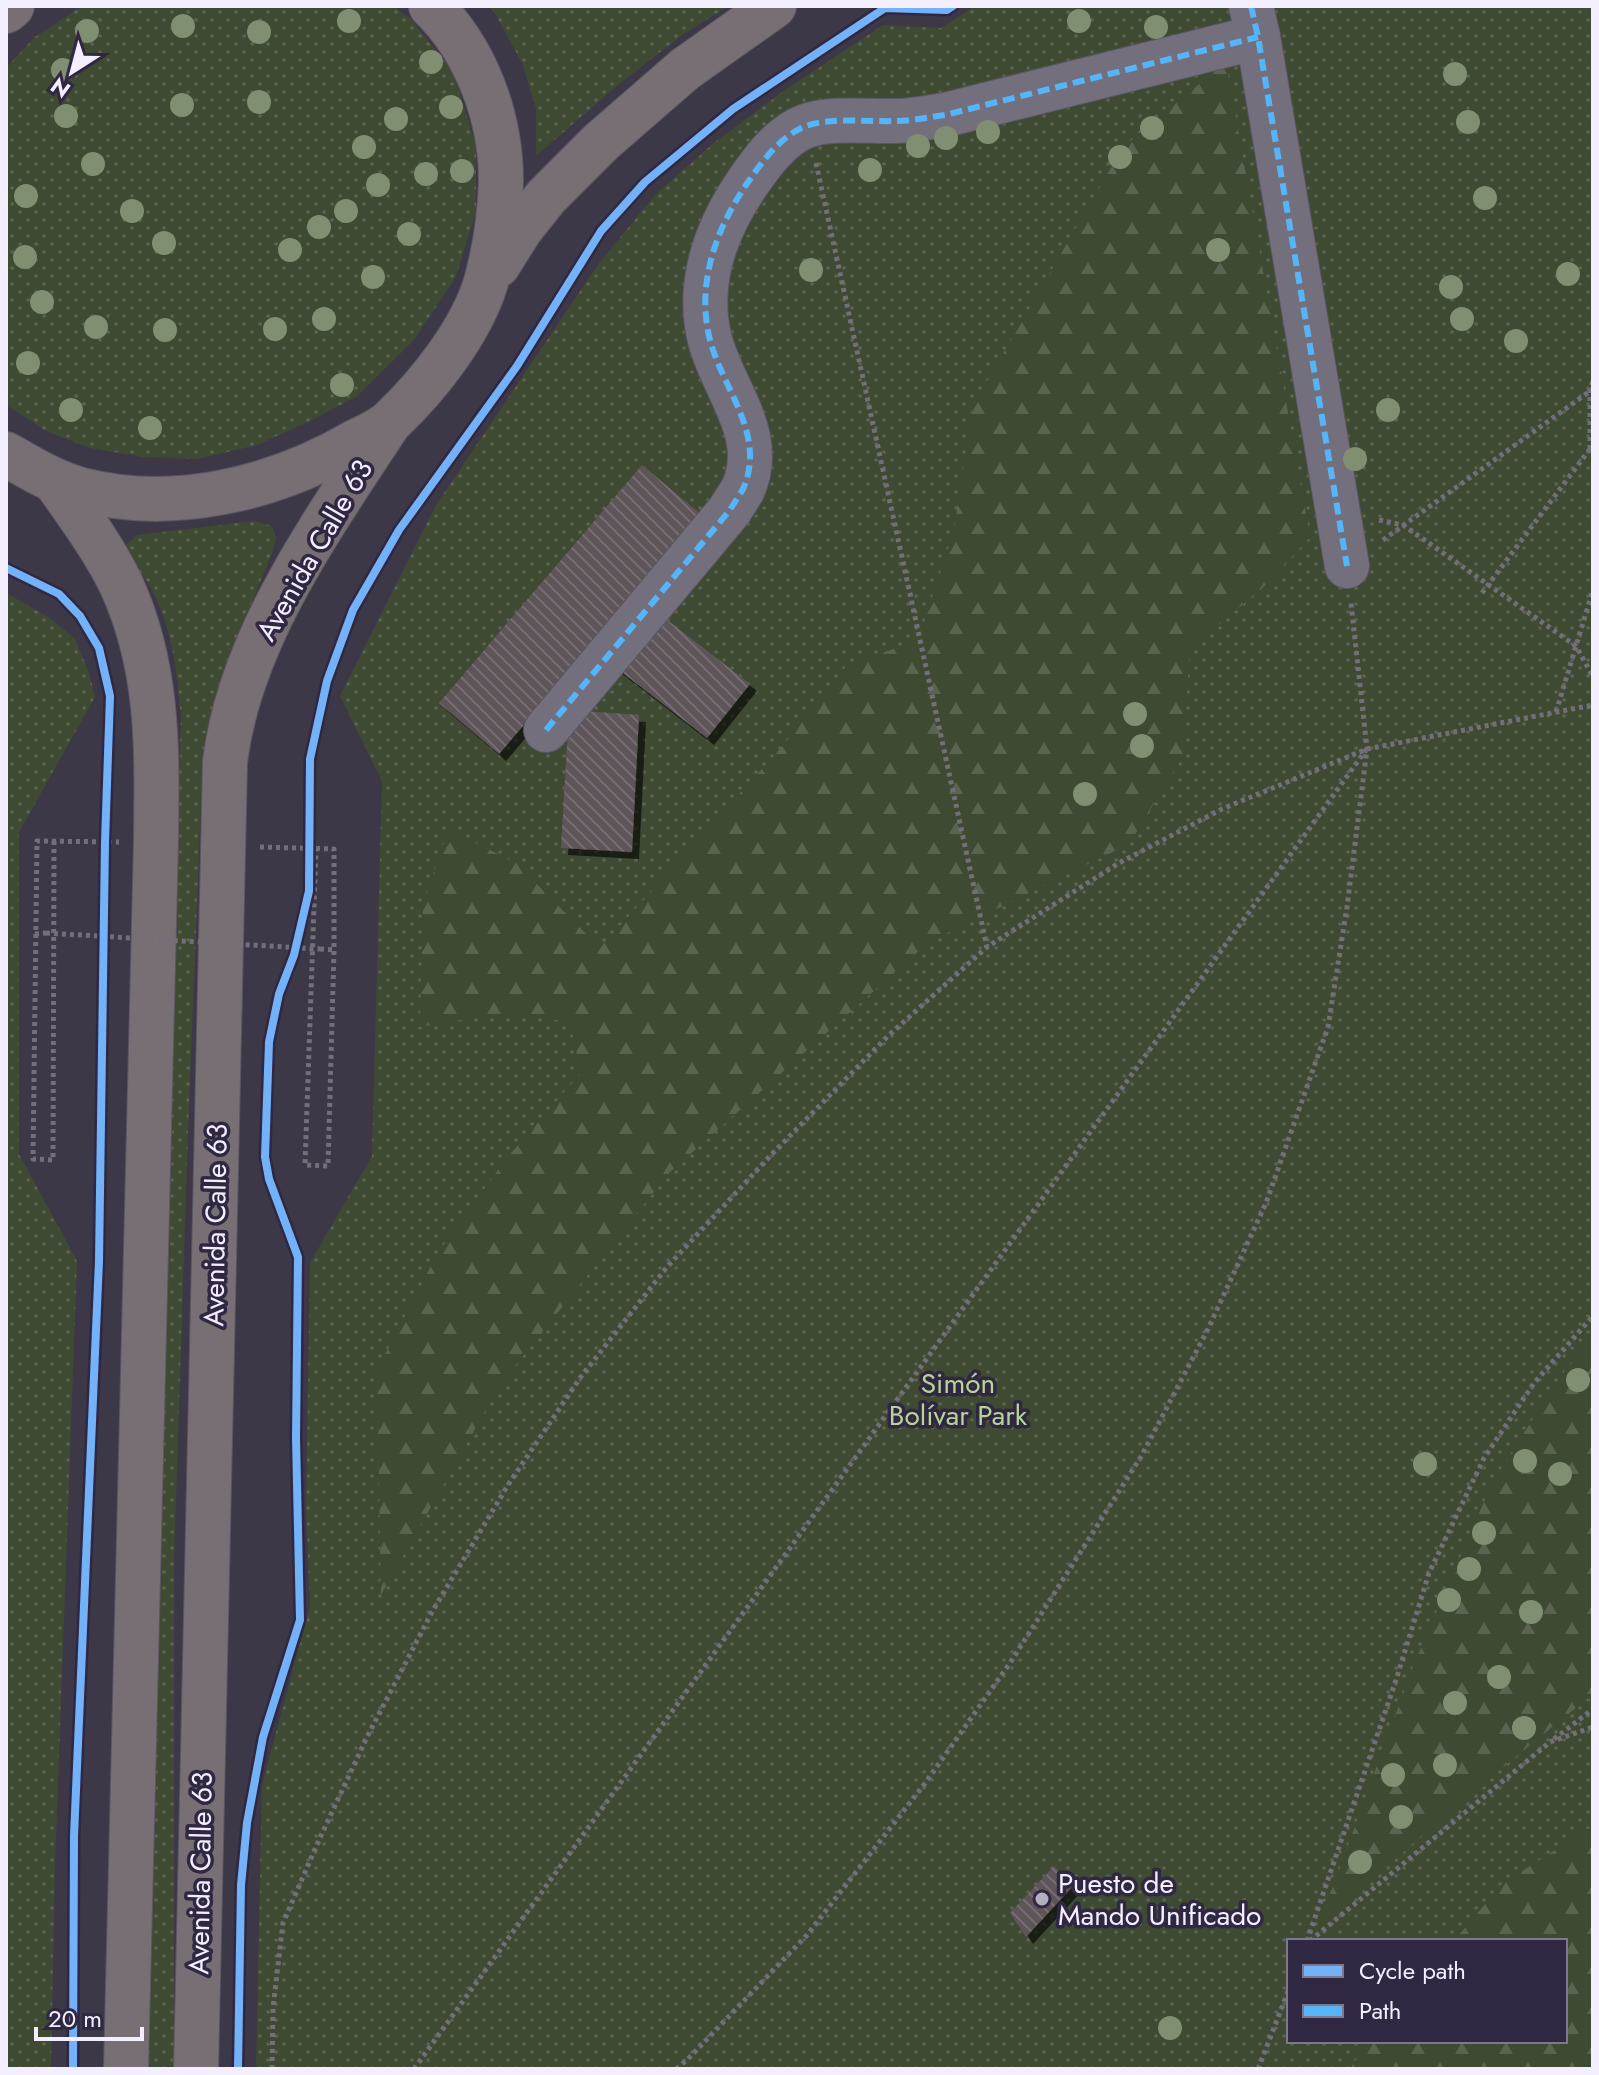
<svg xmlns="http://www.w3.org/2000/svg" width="1599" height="2075" font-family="Jost,sans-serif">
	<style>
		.grass { fill: url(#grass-dots); fill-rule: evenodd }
		.forest { fill: url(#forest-firs) }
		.building { fill: url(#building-back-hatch); filter: url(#shadow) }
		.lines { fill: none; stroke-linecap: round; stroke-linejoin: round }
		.minor-casing { stroke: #5a5663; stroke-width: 46 }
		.major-casing { stroke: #5a5663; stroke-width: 46 }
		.path { stroke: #736f7a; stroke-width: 5; stroke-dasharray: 4 4; stroke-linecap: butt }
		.minor { stroke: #736f7c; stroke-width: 44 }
		.major { stroke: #786f75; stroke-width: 44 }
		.path-bridge { stroke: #736f7a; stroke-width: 5; stroke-dasharray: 4 4; stroke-linecap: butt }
		.quiet { stroke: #56b5f8; stroke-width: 6; stroke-dasharray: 12 6; stroke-linecap: butt }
		.cycleway-casing { stroke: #302842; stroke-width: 13 }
		.cycleway { stroke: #73b2f8; stroke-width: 8 }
		.tree { fill: #808e72 }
		.poi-dot { fill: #b3afbe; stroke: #302842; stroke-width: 3 }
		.labels { text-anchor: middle; stroke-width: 7; stroke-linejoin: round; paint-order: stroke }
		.street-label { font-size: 28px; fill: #f3effe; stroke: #302842 }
		.park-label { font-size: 28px; fill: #b6d495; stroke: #302842 }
		.poi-label { font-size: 28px; fill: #f3effe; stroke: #302842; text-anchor: start }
	</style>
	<defs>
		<pattern id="grass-dots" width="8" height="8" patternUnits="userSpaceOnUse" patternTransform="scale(2)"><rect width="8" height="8" fill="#3f4a32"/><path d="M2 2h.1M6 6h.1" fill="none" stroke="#5b6451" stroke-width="1.8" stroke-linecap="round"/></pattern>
		<pattern id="forest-firs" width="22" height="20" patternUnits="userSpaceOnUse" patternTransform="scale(2)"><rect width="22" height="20" fill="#3f4a32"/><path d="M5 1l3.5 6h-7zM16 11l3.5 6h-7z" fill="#5b6451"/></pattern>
		<pattern id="building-back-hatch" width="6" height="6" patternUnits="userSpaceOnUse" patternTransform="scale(2)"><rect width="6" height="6" fill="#5d5459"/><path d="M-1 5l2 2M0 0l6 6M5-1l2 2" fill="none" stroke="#756d72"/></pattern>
		<filter id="shadow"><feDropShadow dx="7" dy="7" stdDeviation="0" flood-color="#0009"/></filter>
	</defs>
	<rect width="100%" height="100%" fill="#3d3847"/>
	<g class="grass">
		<path d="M82,6H393L411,19L453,72L476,145V211L456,277L414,340L356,397L308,422L257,445L197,459L143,457L90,448L46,431L6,405V68L35,37Z"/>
		<path d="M488,6H729L685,33L619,84L536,156V108L522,63L494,12Z"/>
		<path d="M975,6H1593V2069H256L262,1785L310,1606L306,1509L310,1263L372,1156L382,781L340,696L436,505L599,263L657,193L715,142L785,90L883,25L941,28ZM1289,1941H1565V2041H1289Z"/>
		<path d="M254,521L272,526L276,538L272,553L225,669L203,752L188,1132L174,1560V2069H148L168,1130L181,717C177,672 172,623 148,583C141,570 128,563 124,547L137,535Z"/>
		<path d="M6,593L50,618L75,639L89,673L95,697L19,832V1154L77,1261L55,1865L51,2069H6Z"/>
	</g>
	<g class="forest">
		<path d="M1226,62L1310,537L1269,582L1190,649L1182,758L1129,844L929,942L669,1173L500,1385L381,1595L377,1370L437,1254L506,1159L581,1073L570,1022L502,1013L420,1027L423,905L448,829L516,863L600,948L781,748L848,664L918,641L954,530L972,407L1123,147Z"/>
		<path d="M1593,1339V1694L1454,1807L1318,1928L1414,1664L1493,1481L1562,1374Z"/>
		<path d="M1593,1826V2069H1350L1368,2041H1565V1941H1454L1503,1883Z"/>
	</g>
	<g class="building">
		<path d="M642,465L703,516L499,754L439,703Z"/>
		<path d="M657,612L750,684L707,738L614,666Z"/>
		<path d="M569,710L639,715L632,852L561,848Z"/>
		<path d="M1054,1866L1074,1885L1026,1937L1010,1913Z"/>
	</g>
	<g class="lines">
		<defs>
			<g id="minor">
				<path d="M1251,6L1258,37L1347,566"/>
				<path d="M546,730L730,510C734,503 739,496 743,489C767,435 723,390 710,340C696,285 715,231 746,185C761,163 780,136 806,126C831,117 869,122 896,121C912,121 929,117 945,115L1258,37"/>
			</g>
			<g id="major">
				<path d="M6,11L12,6"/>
				<path d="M498,265L520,230L546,197L601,142L685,69L774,6"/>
				<path d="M6,454C30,468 55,483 82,490C174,513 274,489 355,442C367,436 381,430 391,421C428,386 471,332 486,282C495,249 500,215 501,181C501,118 477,51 431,6"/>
				<path d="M55,481C78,514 103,547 121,584C160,669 157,752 156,842L126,2069"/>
				<path d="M196,2069L225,762C240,638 322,526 389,423"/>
			</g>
		</defs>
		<use href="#minor" class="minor-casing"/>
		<use href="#major" class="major-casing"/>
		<g class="path">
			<path d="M816,163L987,947"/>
			<path d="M1590,449V390L1593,380"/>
			<path d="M1379,520L1403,525L1576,646L1593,677"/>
			<path d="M1383,540L1593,389"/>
			<path d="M1482,593L1590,449L1593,448"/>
			<path d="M1556,712L1593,590"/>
			<path d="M54,841L53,1160L33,1159L37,841L119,842"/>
			<path d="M260,847L334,849V950L328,1166L305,1165L316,849"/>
			<path d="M35,934L46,933"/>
			<path d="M320,949L334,950"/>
			<path d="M1554,1739L1593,1709"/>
			<path d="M1307,1941L1396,1680L1429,1573L1484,1458L1534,1383L1593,1316"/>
			<path d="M1310,1941L1550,1742L1593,1727"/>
			<path d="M272,2069L273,2008L283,1923L319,1840L367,1737L432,1612L508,1485L580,1378L667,1267L772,1154L888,1036L987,947L1119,863L1222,809L1367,749L1593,705"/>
			<path d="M414,2069L1366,750"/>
			<path d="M676,2069L687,2060L807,1935L926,1782L1010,1663L1142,1455L1208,1329L1266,1203L1328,1027L1347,907L1367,749L1351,603"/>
			<path d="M1258,2069L1289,1989"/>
		</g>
		<use href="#minor" class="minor"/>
		<use href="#major" class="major"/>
		<path class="path-bridge" d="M46,933L320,949"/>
		<g class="quiet">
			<path d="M1251,6L1258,37L1347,566"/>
			<path d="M546,730L730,510C734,503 739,496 743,489C767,435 723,390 710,340C696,285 715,231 746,185C761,163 780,136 806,126C831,117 869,122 896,121C912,121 929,117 945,115L1258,37"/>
		</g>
		<defs>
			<g id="cycleway">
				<path d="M6,568L59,594L80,616L99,648L110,696L105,842L99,1261L74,1836L73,2069"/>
				<path d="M238,2069L241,1885L247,1823L263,1737L300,1620L296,1438L298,1257L269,1179L265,1157L269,1042L279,994L294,955L309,891L310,759L327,681L353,610L399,530L517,366L601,231L645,182L733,109L885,8L947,10L953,6"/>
			</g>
		</defs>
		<use href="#cycleway" class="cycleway-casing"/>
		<use href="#cycleway" class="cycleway"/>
	</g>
	<g class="tree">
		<circle cx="349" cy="21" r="12"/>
		<circle cx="1079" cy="21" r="12"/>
		<circle cx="183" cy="26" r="12"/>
		<circle cx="1156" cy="27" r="12"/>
		<circle cx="87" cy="31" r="12"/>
		<circle cx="259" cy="32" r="12"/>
		<circle cx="431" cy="62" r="12"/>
		<circle cx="63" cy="70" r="12"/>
		<circle cx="1455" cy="74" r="12"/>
		<circle cx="259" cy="102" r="12"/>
		<circle cx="182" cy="105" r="12"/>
		<circle cx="451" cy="107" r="12"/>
		<circle cx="66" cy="116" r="12"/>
		<circle cx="396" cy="119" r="12"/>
		<circle cx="1468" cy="122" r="12"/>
		<circle cx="1152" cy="128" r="12"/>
		<circle cx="988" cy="132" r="12"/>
		<circle cx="946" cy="138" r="12"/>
		<circle cx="918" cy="146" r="12"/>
		<circle cx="364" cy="147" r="12"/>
		<circle cx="1120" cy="157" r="12"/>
		<circle cx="93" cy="164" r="12"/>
		<circle cx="870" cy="170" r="12"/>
		<circle cx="462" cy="171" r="12"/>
		<circle cx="426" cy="174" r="12"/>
		<circle cx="378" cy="185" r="12"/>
		<circle cx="26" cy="196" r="12"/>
		<circle cx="1485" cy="198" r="12"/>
		<circle cx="132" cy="211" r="12"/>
		<circle cx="346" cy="211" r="12"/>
		<circle cx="319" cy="227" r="12"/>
		<circle cx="409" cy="234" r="12"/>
		<circle cx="164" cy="243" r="12"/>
		<circle cx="290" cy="250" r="12"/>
		<circle cx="1218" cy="250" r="12"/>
		<circle cx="25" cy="257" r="12"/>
		<circle cx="811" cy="270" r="12"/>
		<circle cx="1568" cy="274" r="12"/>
		<circle cx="373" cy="277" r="12"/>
		<circle cx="1451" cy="287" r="12"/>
		<circle cx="42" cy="302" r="12"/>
		<circle cx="324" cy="319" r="12"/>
		<circle cx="1462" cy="319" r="12"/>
		<circle cx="96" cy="327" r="12"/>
		<circle cx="275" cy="329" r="12"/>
		<circle cx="165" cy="330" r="12"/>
		<circle cx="1516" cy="341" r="12"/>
		<circle cx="28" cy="363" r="12"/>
		<circle cx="342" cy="385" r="12"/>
		<circle cx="71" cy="410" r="12"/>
		<circle cx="1388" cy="410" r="12"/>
		<circle cx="150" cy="428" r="12"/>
		<circle cx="1355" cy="459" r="12"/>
		<circle cx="1135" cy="714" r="12"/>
		<circle cx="1142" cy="746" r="12"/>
		<circle cx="1085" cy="794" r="12"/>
		<circle cx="1578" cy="1380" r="12"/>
		<circle cx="1525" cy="1461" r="12"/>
		<circle cx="1425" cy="1464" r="12"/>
		<circle cx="1560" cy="1474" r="12"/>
		<circle cx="1484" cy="1533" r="12"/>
		<circle cx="1469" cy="1569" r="12"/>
		<circle cx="1449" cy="1600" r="12"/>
		<circle cx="1531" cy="1612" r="12"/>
		<circle cx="1499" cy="1677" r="12"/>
		<circle cx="1455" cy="1703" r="12"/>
		<circle cx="1524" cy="1728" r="12"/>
		<circle cx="1445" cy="1765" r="12"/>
		<circle cx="1393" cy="1775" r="12"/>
		<circle cx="1401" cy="1817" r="12"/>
		<circle cx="1360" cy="1862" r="12"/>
		<circle cx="1170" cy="2028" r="12"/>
	</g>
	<circle class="poi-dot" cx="1042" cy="1899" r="8"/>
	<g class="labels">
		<g class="street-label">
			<text transform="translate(314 550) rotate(-60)" y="10">Avenida Calle 63</text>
			<text transform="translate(215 1225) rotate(-89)" y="10">Avenida Calle 63</text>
			<text transform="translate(200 1873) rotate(-89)" y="10">Avenida Calle 63</text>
		</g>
		<g class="park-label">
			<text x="958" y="1393">Simón<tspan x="958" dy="32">Bolívar Park</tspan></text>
		</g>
		<g class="poi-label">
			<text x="1058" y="1893">Puesto de<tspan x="1058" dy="32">Mando Unificado</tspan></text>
		</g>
	</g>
	<rect width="1599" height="2075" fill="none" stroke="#f3effe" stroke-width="16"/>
	<rect x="1287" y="1939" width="280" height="104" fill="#302842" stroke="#7e788d" stroke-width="2"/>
	<rect x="1303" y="1965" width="40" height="12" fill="#73b2f8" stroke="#7e788d" stroke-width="2"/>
	<text x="1359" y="1979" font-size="24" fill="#f3effe">Cycle path</text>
	<rect x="1303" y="2005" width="40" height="12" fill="#56b5f8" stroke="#7e788d" stroke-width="2"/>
	<text x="1359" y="2019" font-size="24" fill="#f3effe">Path</text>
	<g transform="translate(72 72) rotate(216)" stroke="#302842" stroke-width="6" paint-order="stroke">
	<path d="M0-6L14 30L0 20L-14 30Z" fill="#f3effe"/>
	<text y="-12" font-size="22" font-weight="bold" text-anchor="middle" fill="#f3effe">N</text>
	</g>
	<path d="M36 2027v12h106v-12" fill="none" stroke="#f3effe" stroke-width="4"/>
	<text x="48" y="2027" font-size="24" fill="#f3effe" stroke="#302842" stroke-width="6" paint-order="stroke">20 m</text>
</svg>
